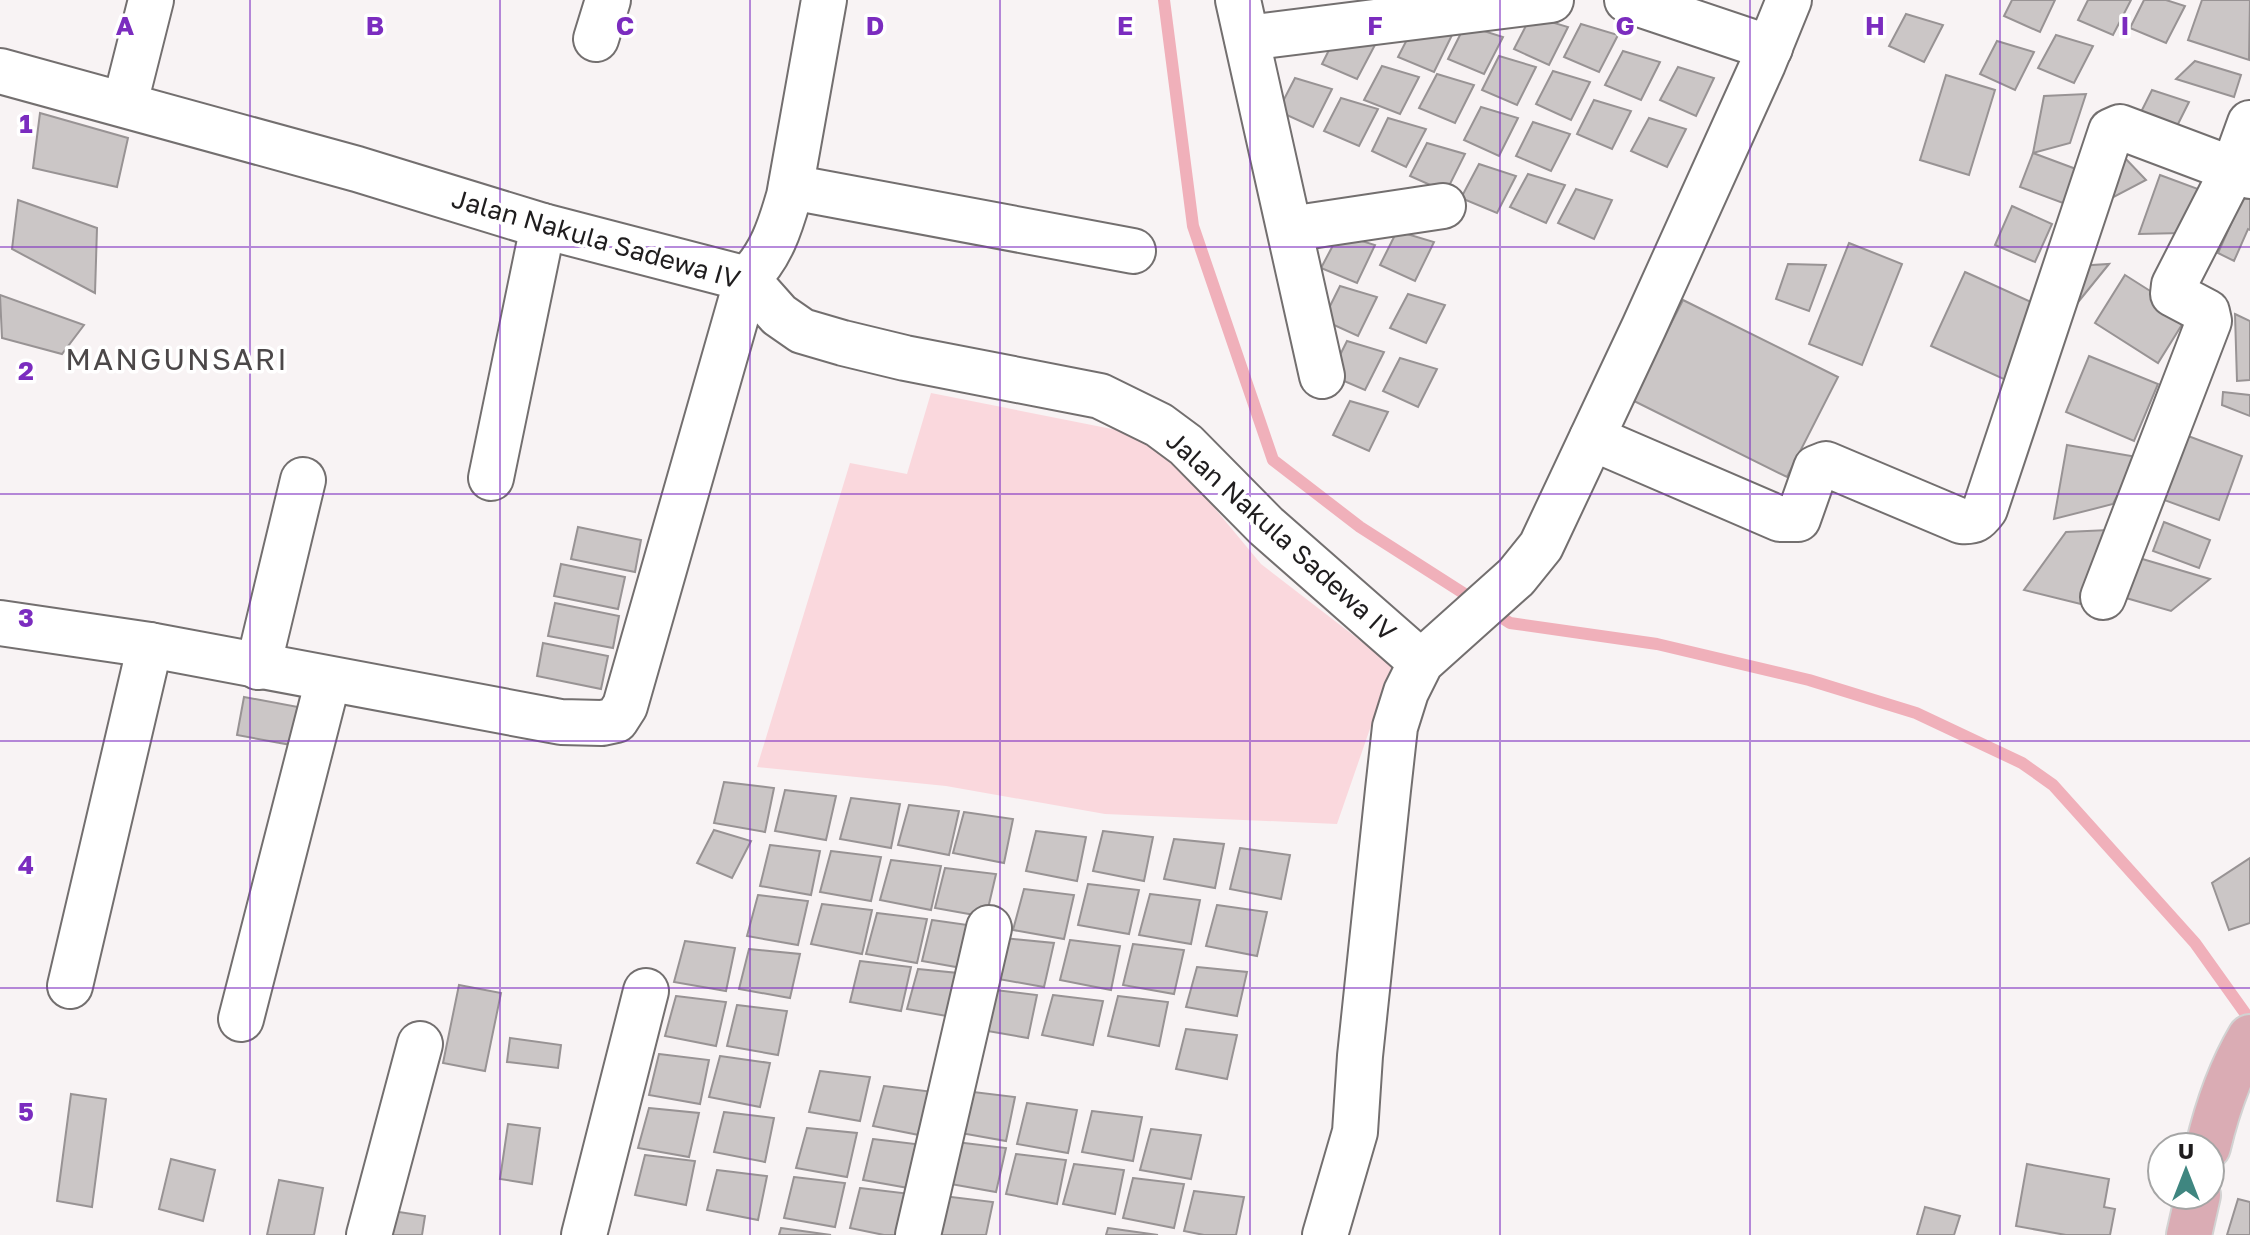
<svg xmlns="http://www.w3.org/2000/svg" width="2250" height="1235" font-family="'Golos Text',sans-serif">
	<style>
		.green { fill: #fad8dd }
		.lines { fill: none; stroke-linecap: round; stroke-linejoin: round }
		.stream { stroke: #f0b0ba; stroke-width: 12 }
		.building { fill: #cbc6c6; stroke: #989394; stroke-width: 2 }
		.street-casing { stroke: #736f6f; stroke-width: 48 }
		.primary-casing { stroke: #d2d2d2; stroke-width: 48 }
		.street { stroke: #fff; stroke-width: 44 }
		.primary { stroke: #daacb4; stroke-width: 44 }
		.grid { fill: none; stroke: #7b2cbf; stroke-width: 2; stroke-opacity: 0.55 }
		.labels { text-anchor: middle; stroke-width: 7; stroke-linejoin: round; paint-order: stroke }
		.street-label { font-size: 26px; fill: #1f1d1e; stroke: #fff }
		.quarter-label { font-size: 30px; letter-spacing: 2px; fill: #4c4849; stroke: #fff }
		.grid-label { font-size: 26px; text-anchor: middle; font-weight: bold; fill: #7b2cbf; stroke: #fff; stroke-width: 7; stroke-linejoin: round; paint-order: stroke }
	</style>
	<rect width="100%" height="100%" fill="#f8f3f4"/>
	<path class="green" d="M931,393L1122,431L1167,451L1261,564L1392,665L1337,824L1105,814L946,786L757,767L850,463L907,474Z"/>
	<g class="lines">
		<path class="stream" d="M1164,0L1193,226L1273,460L1360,527L1510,623L1657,644L1809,680L1916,713L2022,763L2053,785L2195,943L2250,1020"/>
	</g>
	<g class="building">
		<path d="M2012,0H2055L2040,32L2004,16Z"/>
		<path d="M2088,0H2131L2113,35L2078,20Z"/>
		<path d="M2144,0H2166L2185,6L2166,43L2130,28Z"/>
		<path d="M2202,0H2250L2249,60L2188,40Z"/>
		<path d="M1906,14L1943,25L1924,62L1889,46Z"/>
		<path d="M1531,16L1568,27L1549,65L1514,49Z"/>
		<path d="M1415,24L1452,35L1434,72L1398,57Z"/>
		<path d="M1581,24L1618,35L1599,72L1564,57Z"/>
		<path d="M1465,25L1503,37L1484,74L1448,59Z"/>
		<path d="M1339,30L1377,41L1357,79L1322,64Z"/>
		<path d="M2056,35L2093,46L2074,83L2038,68Z"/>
		<path d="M1997,41L2034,52L2015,90L1980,74Z"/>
		<path d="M1623,51L1660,62L1641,100L1605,85Z"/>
		<path d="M1499,56L1536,67L1517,105L1482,90Z"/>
		<path d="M2195,61L2241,75L2234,97L2176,79Z"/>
		<path d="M1382,66L1419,77L1400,114L1364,100Z"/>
		<path d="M1678,67L1714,78L1696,116L1660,100Z"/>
		<path d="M1553,71L1590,82L1571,120L1536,104Z"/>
		<path d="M1437,74L1474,85L1455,123L1419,108Z"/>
		<path d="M1946,75L1995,90L1969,175L1920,160Z"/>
		<path d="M1295,78L1332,89L1313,127L1278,111Z"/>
		<path d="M2152,90L2189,102L2170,140L2135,124Z"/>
		<path d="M2086,94L2070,143L2033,153L2044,96Z"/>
		<path d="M1341,98L1378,109L1359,146L1324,131Z"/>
		<path d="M1594,100L1631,111L1612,149L1577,134Z"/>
		<path d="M1481,107L1518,118L1499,156L1464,140Z"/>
		<path d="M40,113L128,138L117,187L33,168Z"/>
		<path d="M1388,118L1426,129L1406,167L1372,151Z"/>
		<path d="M1649,118L1686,129L1667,167L1631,151Z"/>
		<path d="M1533,122L1570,134L1551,171L1516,156Z"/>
		<path d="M1427,143L1465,154L1446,192L1410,176Z"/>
		<path d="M2033,153L2076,169L2074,207L2020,187Z"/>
		<path d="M2124,157L2146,180L2108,200Z"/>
		<path d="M1479,164L1516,176L1497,213L1461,198Z"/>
		<path d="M1528,174L1565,185L1546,223L1510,207Z"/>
		<path d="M2160,175L2198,189L2182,233L2139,234Z"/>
		<path d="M1576,189L1612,200L1594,239L1558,223Z"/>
		<path d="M2246,190L2250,192V230L2248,229L2234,261L2218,253Z"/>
		<path d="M18,200L97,228L95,293L12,249Z"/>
		<path d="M2012,206L2052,224L2035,262L1995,245Z"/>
		<path d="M1397,231L1434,242L1415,281L1380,265Z"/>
		<path d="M1339,234L1375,245L1357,283L1321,268Z"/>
		<path d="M1849,243L1902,264L1862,365L1809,344Z"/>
		<path d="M1788,264L1826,265L1809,311L1776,299Z"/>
		<path d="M2109,264L2066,317L2077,266Z"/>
		<path d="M1965,272L2042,307L2008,381L1931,346Z"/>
		<path d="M2125,275L2188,315L2158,363L2095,323Z"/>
		<path d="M1340,286L1377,297L1358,336L1323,320Z"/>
		<path d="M1408,294L1445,305L1426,343L1390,328Z"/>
		<path d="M0,295L84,325L62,354L2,338Z"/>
		<path d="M1683,300L1838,377L1787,477L1632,400Z"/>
		<path d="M2235,314L2250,321V380L2237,381Z"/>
		<path d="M1347,341L1384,352L1365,390L1330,375Z"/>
		<path d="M2089,356L2158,384L2134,441L2066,412Z"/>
		<path d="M1400,358L1437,369L1418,407L1383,391Z"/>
		<path d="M2223,392L2250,395V416L2222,405Z"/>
		<path d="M1350,401L1388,412L1369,451L1333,435Z"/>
		<path d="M2180,433L2242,456L2219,520L2156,497Z"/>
		<path d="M2067,445L2137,457L2113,504L2054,519Z"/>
		<path d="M2164,522L2210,540L2199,568L2153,551Z"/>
		<path d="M578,527L641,540L635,572L571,559Z"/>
		<path d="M2108,530L2089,606L2024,590L2066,532Z"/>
		<path d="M2139,558L2210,579L2171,611L2126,598Z"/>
		<path d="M561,564L625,577L618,609L554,596Z"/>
		<path d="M555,603L619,616L613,648L548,636Z"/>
		<path d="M543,643L608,656L601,689L537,676Z"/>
		<path d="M244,697L298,707L291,745L237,735Z"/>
		<path d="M724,782L774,788L765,832L714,823Z"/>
		<path d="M785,790L836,796L826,840L775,831Z"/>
		<path d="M851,798L900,804L891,848L840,839Z"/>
		<path d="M909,805L959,811L949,855L898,845Z"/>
		<path d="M964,812L1013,819L1004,863L953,853Z"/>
		<path d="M714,830L751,841L732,878L697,863Z"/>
		<path d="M1036,831L1086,837L1077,881L1026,871Z"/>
		<path d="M1103,831L1153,837L1144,881L1093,871Z"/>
		<path d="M1174,839L1224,844L1215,888L1164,879Z"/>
		<path d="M770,845L820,851L811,895L760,886Z"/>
		<path d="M1240,848L1290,855L1281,899L1230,889Z"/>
		<path d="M831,851L881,857L871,901L820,892Z"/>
		<path d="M2250,858V923L2229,930L2212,883Z"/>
		<path d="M891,860L941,866L931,910L880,900Z"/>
		<path d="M945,868L996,874L986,917L935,908Z"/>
		<path d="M1088,884L1139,890L1129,934L1078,925Z"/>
		<path d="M1024,889L1074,895L1064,939L1013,930Z"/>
		<path d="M1150,894L1200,900L1191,944L1139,935Z"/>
		<path d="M758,895L808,901L798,945L747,936Z"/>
		<path d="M822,904L872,910L862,954L811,944Z"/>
		<path d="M1217,905L1267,912L1257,956L1206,946Z"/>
		<path d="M877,913L927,919L917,963L866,954Z"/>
		<path d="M932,920L982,927L973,970L922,961Z"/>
		<path d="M1004,938L1054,943L1044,987L993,978Z"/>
		<path d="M1070,940L1120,946L1111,990L1060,980Z"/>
		<path d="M685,941L735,948L726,991L674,982Z"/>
		<path d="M1133,944L1184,950L1174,994L1123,985Z"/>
		<path d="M749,949L800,954L790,998L739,989Z"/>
		<path d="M860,961L911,967L901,1011L850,1002Z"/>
		<path d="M1197,967L1247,972L1237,1016L1186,1007Z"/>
		<path d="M918,969L968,974L958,1018L907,1009Z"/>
		<path d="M459,985L501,993L485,1071L443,1063Z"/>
		<path d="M987,989L1037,995L1028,1038L976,1029Z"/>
		<path d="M1053,995L1103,1001L1093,1045L1042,1035Z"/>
		<path d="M676,996L726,1002L716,1046L665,1036Z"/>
		<path d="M1118,996L1168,1002L1159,1046L1108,1036Z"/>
		<path d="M737,1005L787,1011L778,1055L727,1046Z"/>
		<path d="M1186,1029L1237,1035L1227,1079L1176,1069Z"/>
		<path d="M510,1038L561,1045L558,1068L507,1062Z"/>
		<path d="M659,1054L709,1060L700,1104L649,1095Z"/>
		<path d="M720,1056L770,1063L760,1107L709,1097Z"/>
		<path d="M820,1071L870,1077L860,1121L809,1112Z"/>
		<path d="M884,1086L934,1092L924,1136L873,1126Z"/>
		<path d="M965,1091L1015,1097L1006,1141L955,1132Z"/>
		<path d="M71,1094L106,1099L92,1207L57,1201Z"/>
		<path d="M1027,1103L1077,1110L1068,1153L1017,1144Z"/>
		<path d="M649,1108L699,1113L689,1157L638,1148Z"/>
		<path d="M1092,1111L1142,1117L1133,1161L1082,1152Z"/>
		<path d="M724,1112L774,1118L765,1162L714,1152Z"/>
		<path d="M508,1124L540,1128L532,1184L500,1179Z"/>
		<path d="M807,1128L857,1133L847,1177L796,1168Z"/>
		<path d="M1151,1129L1201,1135L1191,1179L1140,1170Z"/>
		<path d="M873,1139L924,1145L914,1189L863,1180Z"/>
		<path d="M956,1142L1006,1148L996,1192L945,1183Z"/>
		<path d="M1016,1154L1066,1160L1057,1204L1006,1194Z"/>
		<path d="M645,1155L695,1161L686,1205L635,1195Z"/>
		<path d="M171,1159L215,1170L203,1221L159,1209Z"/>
		<path d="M1074,1164L1124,1170L1115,1214L1063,1204Z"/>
		<path d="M2027,1164L2109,1179L2104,1207L2115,1209L2110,1235H2066L2016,1226Z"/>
		<path d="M717,1170L767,1176L758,1220L707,1210Z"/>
		<path d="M794,1177L845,1183L835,1227L784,1218Z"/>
		<path d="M1133,1178L1184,1184L1174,1228L1123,1218Z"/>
		<path d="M279,1180L323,1188L314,1235H267Z"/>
		<path d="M860,1188L911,1194L902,1235H884L850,1228Z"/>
		<path d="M1194,1191L1244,1197L1236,1235H1204L1184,1231Z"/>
		<path d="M943,1196L993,1202L986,1235H933Z"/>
		<path d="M2238,1199L2250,1202V1235H2227Z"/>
		<path d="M1925,1207L1960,1216L1954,1235H1917Z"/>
		<path d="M380,1209L425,1216L422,1235H376Z"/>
		<path d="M781,1228L831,1235H779Z"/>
		<path d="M1108,1228L1158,1235H1106Z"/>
	</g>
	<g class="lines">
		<defs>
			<g id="street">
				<path d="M1238,0L1322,376"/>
				<path d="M1627,0L1770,48"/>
				<path d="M1247,38L1551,0"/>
				<path d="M596,39L608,0"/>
				<path d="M0,71L357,169L543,226L747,279L779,315L802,331L843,343L905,358L1100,396L1159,425L1186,445L1266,526L1421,662"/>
				<path d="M125,103L151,0"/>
				<path d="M791,187L1133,251"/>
				<path d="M1290,229L1443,206"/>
				<path d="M1592,438L1780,519H1798L1816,468L1826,464L1961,521C1974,522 1977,520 1985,509L2111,131L2120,127L2250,176"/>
				<path d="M491,478L543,226"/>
				<path d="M2103,597L2209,321L2207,312L2173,294L2174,285L2233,170L2250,123"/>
				<path d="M0,623L150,645"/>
				<path d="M258,667L303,480"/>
				<path d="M70,986L150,645L561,722L602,723L616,720L625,706L747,279C771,256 780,227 789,196L824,0"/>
				<path d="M241,1019L328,680"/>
				<path d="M369,1235L420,1044"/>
				<path d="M584,1235L646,991"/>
				<path d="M918,1235L989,928"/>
				<path d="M1325,1235L1355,1132L1360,1056L1388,790L1395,727L1406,692L1421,662L1516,577L1541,546L1644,327L1763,64L1789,0"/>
			</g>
			<g id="primary">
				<path d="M2208,1147C2217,1109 2230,1071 2250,1037"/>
				<path d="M2189,1235L2198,1195"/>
			</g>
		</defs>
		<use href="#street" class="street-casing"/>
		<use href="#primary" class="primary-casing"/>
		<use href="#street" class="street"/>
		<use href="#primary" class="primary"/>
	</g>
	<path class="grid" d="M250,0V1235M500,0V1235M750,0V1235M1000,0V1235M1250,0V1235M1500,0V1235M1750,0V1235M2000,0V1235M0,247H2250M0,494H2250M0,741H2250M0,988H2250"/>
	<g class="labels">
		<g class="street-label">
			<text transform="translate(596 239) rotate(16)" y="9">Jalan Nakula Sadewa IV</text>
			<text transform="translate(1281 536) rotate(42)" y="9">Jalan Nakula Sadewa IV</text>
		</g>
		<g class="quarter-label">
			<text x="177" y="370">MANGUNSARI</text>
		</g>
	</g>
	<g class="grid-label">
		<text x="125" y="35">A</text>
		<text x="375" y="35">B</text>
		<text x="625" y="35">C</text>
		<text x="875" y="35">D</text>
		<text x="1125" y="35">E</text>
		<text x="1375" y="35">F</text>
		<text x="1625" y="35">G</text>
		<text x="1875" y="35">H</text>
		<text x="2125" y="35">I</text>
		<text x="26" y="133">1</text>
		<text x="26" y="380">2</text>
		<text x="26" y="627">3</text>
		<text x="26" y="874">4</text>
		<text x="26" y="1121">5</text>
	</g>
	<g transform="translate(2186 1171)"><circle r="38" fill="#ffffff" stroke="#a5a5a5" stroke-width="2"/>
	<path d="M0-6L14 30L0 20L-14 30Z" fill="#3f8680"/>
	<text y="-12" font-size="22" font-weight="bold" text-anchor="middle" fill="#1f1d1e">U</text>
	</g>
</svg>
